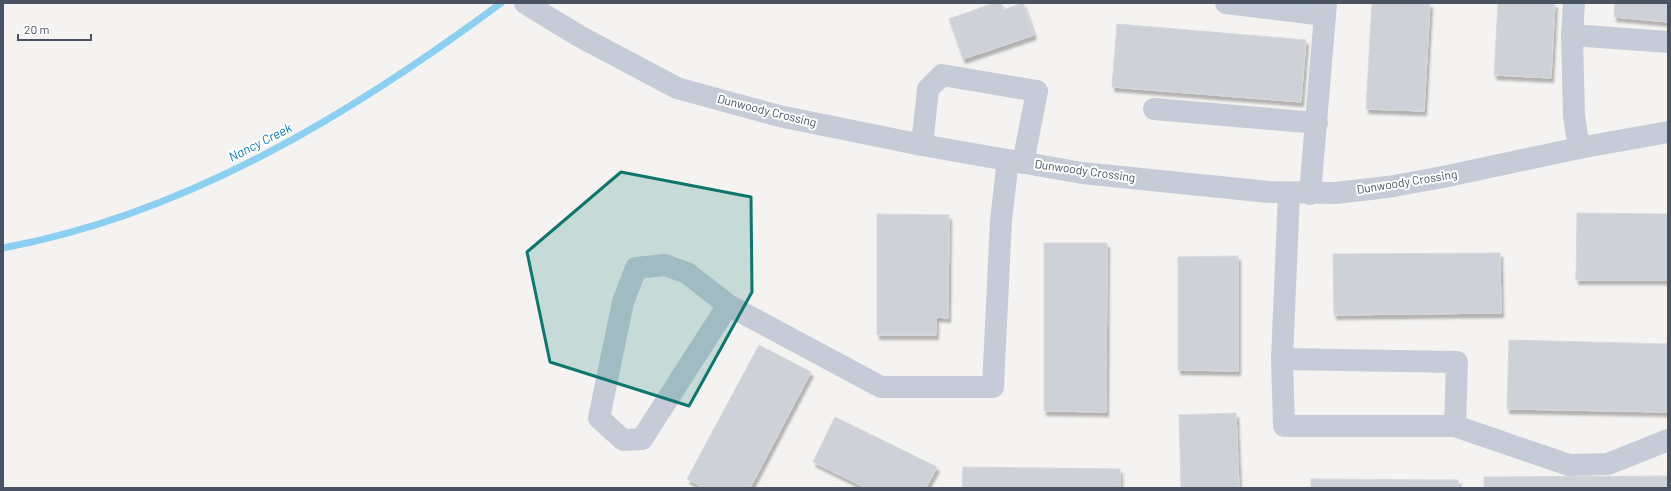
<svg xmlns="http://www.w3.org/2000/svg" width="1671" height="491" font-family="Barlow,sans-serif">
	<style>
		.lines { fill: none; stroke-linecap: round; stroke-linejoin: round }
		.stream { stroke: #8ccff0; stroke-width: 7 }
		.building { fill: #ced1d7; stroke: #d6d7de; filter: url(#shadow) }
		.street { stroke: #c6ccd7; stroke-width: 22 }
		.marked { fill: #0f766e; fill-opacity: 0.2; stroke: #0f766e; stroke-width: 3; stroke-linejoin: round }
		.labels { text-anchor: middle; stroke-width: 4; stroke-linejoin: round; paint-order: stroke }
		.street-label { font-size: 12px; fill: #495361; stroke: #fff }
		.water-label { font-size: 13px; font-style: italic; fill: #077cb6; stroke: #fff }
	</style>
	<defs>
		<filter id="shadow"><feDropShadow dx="2.5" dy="4.5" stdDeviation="1" flood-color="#0004"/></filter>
	</defs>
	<rect width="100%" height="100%" fill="#f4f3f2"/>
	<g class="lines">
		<path class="stream" d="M3,248C187,214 353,113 501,3"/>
	</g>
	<g class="building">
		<path d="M994,3H1001L1003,10L1023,3L1034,35L963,59L949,19Z"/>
		<path d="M1372,3H1430L1424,111L1366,109Z"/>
		<path d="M1498,3H1555L1551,78L1494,75Z"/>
		<path d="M1615,3H1668V22L1614,17Z"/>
		<path d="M1117,24L1306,40L1301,102L1112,87Z"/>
		<path d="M1577,213L1668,214V280H1576Z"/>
		<path d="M877,214L949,215L948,318L936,317V335H877Z"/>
		<path d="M1044,243H1107L1106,412L1044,411Z"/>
		<path d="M1500,253L1501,313L1334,315L1333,254Z"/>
		<path d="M1238,256V371L1178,370V257Z"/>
		<path d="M1509,340L1668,344V412L1507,409Z"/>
		<path d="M759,345L811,372L750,488H704L687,479Z"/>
		<path d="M1236,413L1239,488H1181L1179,415Z"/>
		<path d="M835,417L937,467L926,488H866L813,462Z"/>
		<path d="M963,467L1120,469V488H962Z"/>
		<path d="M1668,476V488H1484V477Z"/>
		<path d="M1311,479L1458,480V488H1311Z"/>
	</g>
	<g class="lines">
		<g class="street">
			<path d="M525,3L579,36L677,88L779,116L922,145L1082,173L1269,192L1335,193L1388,187L1443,177L1579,148L1668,132"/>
			<path d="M1226,3L1325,15"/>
			<path d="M1574,3L1572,35L1668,42"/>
			<path d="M1572,35L1574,116L1579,148"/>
			<path d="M1154,109L1317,123"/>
			<path d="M922,145L928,89L942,75L1037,91L1023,163"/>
			<path d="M1310,194L1326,3"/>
			<path d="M728,305L642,439L623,440L599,418L623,302L636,268L665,265L687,273L728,305L881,387H993L1001,220L1008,160"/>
			<path d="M1282,359L1289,193"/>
			<path d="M1455,426L1457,362L1282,359L1284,426H1455L1569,465L1608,464L1668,440"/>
		</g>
	</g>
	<path class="marked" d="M621,172L751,197L752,292L689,406L550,362L527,252Z"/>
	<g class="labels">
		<g class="street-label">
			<text transform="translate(767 111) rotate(14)" y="4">Dunwoody Crossing</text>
			<text transform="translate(1085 171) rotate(8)" y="4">Dunwoody Crossing</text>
			<text transform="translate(1407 182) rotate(-9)" y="4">Dunwoody Crossing</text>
		</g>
		<g class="water-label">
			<text transform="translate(260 142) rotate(-27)" y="5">Nancy Creek</text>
		</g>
	</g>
	<rect width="1671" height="491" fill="none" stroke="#495361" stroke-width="8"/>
	<path d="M18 34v6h73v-6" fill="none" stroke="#495361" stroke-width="2"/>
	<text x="24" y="34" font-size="12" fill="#495361" stroke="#ffffff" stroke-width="3" paint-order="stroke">20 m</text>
</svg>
